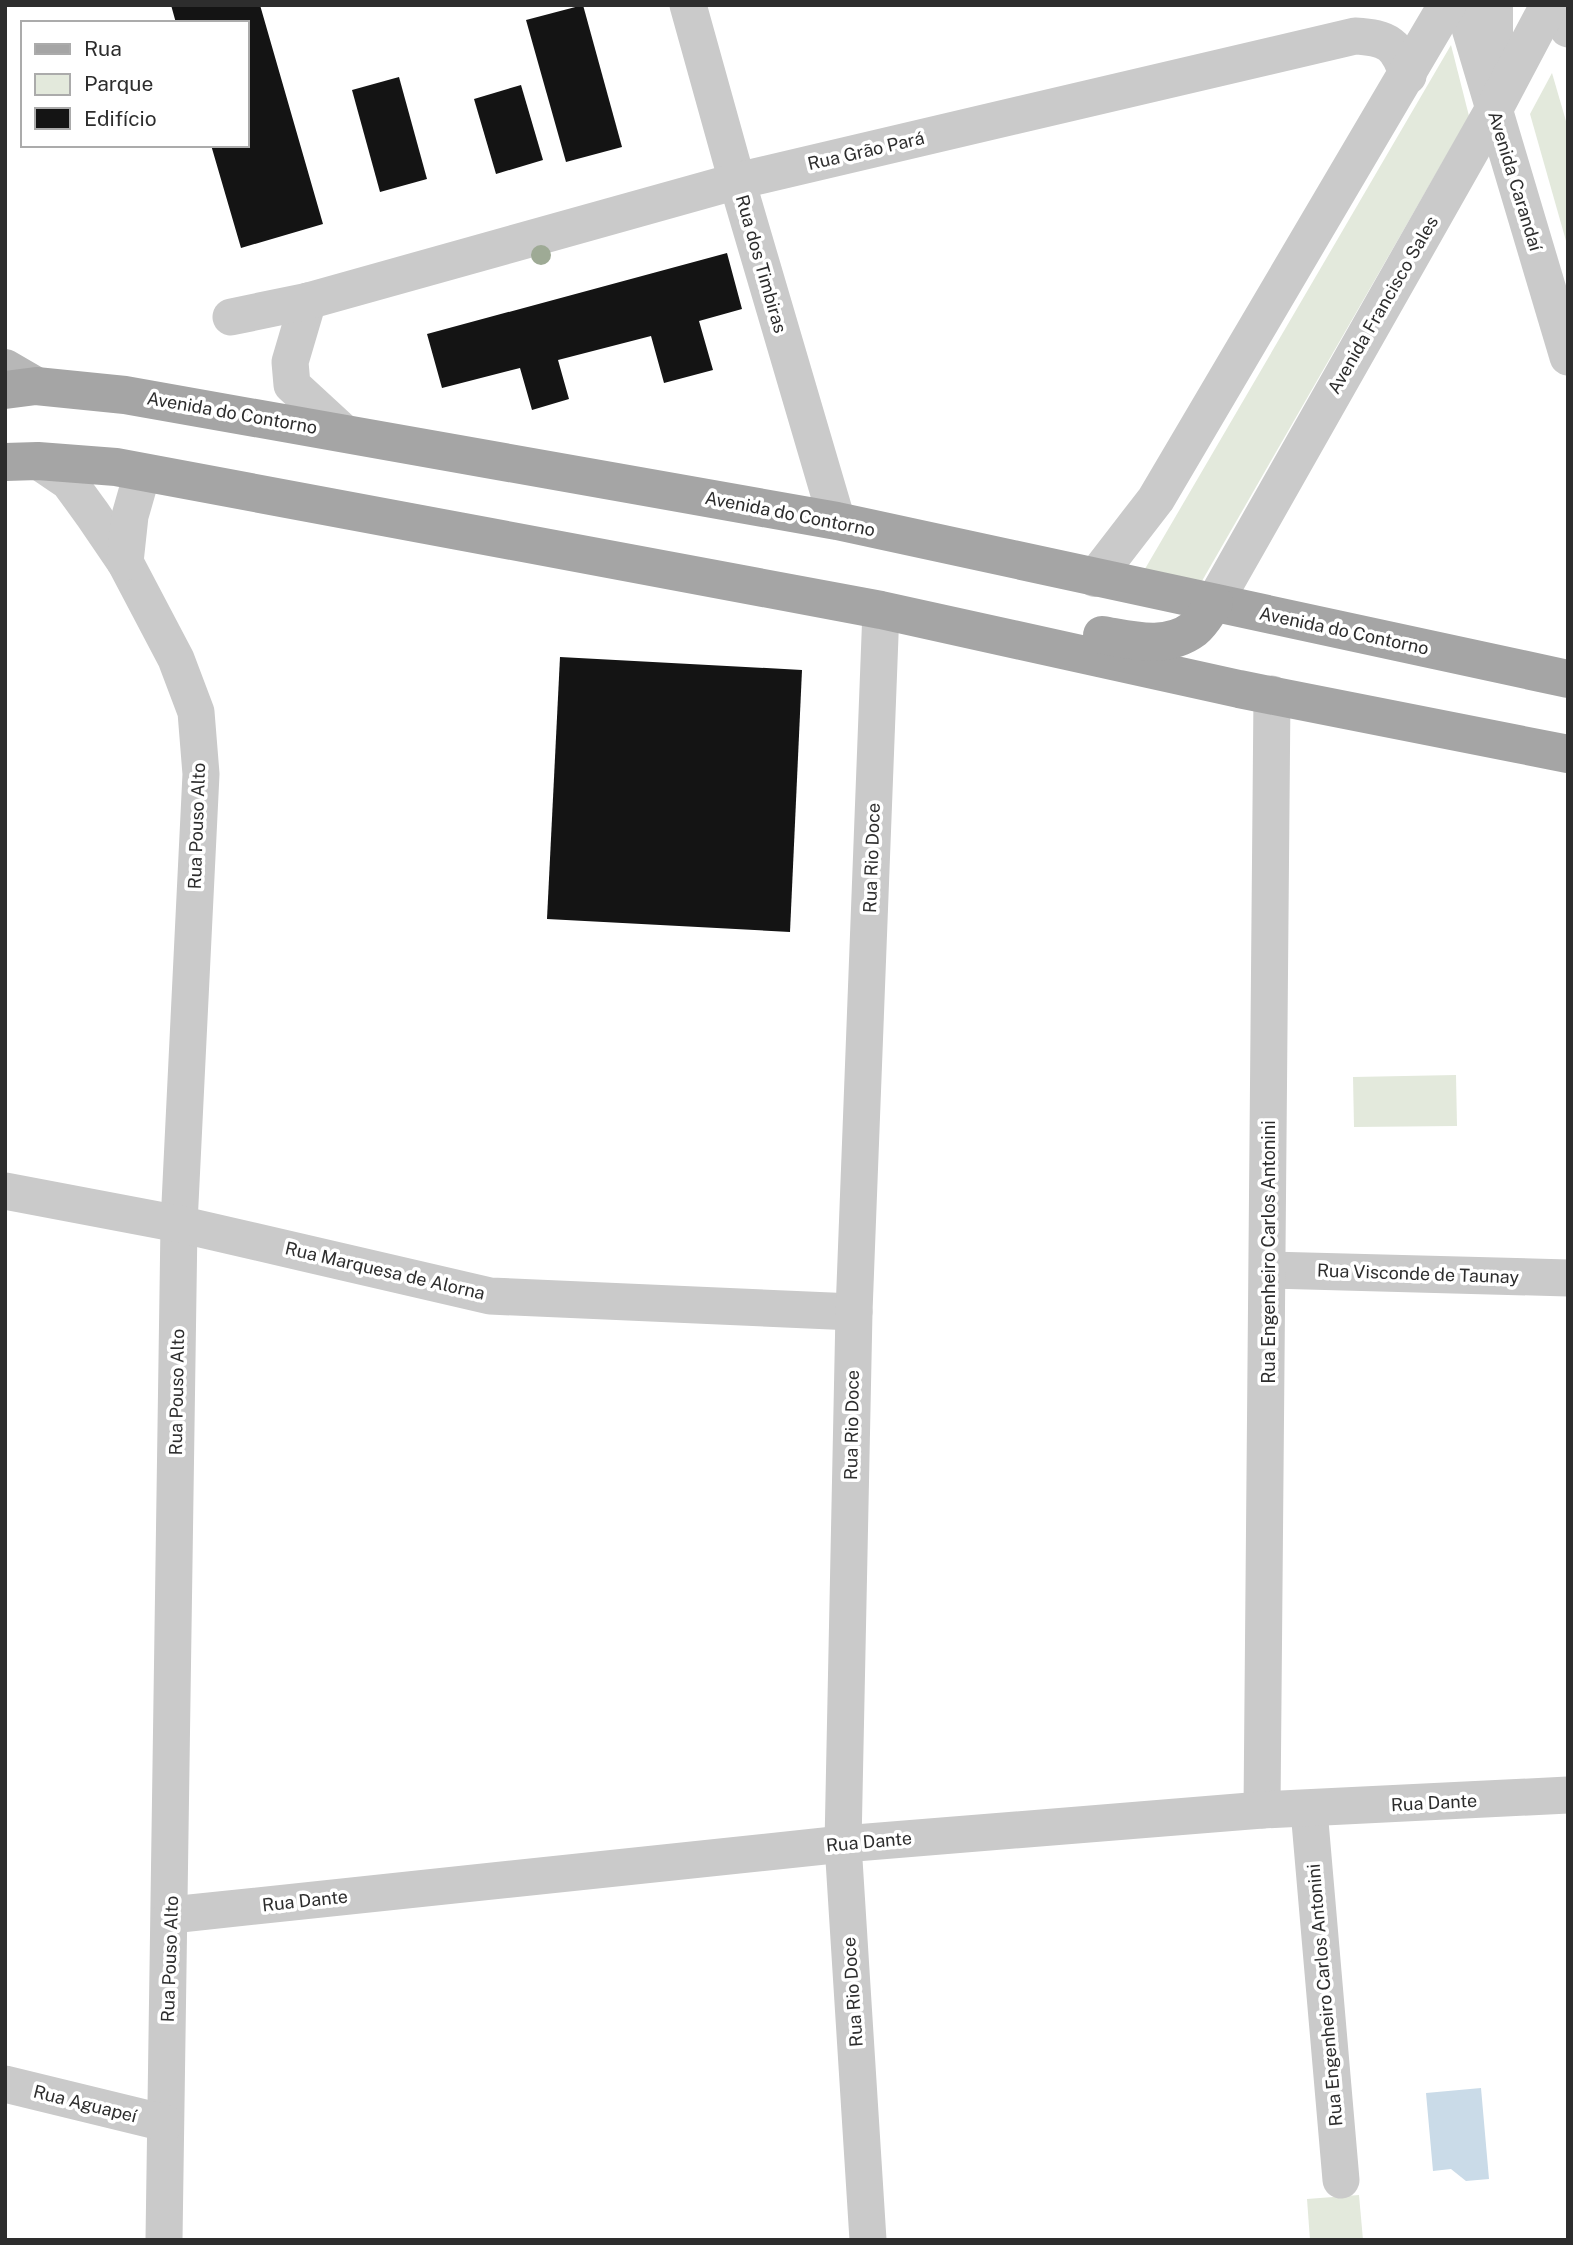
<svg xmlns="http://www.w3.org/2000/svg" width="1573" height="2245" font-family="'Public Sans',sans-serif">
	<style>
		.green { fill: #e3e9dc }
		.water { fill: #cadbe8 }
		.building { fill: #141414 }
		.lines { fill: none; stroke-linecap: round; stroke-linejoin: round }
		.minor { stroke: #cacaca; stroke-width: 37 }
		.tertiary { stroke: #cacaca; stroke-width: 38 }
		.secondary { stroke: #b7b7b7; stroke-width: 38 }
		.primary { stroke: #a5a5a5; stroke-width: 38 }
		.tree { fill: #9eaa95 }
		.labels { text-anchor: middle; stroke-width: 7; stroke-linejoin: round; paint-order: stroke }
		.street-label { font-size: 18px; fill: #2d2d2d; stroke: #fff }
	</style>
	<rect width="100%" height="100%" fill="#fff"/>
	<g class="green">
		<path d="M1451,45L1469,116L1202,581L1142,574Z"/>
		<path d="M1552,73L1568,128V248L1530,114Z"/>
		<path d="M1456,1075L1457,1126L1354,1127L1353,1077Z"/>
		<path d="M1359,2195L1363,2240H1310L1307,2199Z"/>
	</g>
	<path class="water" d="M1481,2088L1489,2179L1466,2181L1451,2169L1433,2171L1426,2093Z"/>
	<g class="building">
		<path d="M171,5H260L323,224L241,248L211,145H247V23H176Z"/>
		<path d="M583,5L622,147L566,162L526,20Z"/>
		<path d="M399,77L427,179L380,192L352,90Z"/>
		<path d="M521,85L543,160L496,174L474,99Z"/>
		<path d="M727,253L742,309L699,321L713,370L664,383L651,336L558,360L569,399L532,410L520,368L442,388L427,334Z"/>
		<path d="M560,657L802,670L790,932L547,919Z"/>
	</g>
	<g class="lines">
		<g class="minor">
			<path d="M688,5L737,181L837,521"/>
			<path d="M1463,5L1568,357"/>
			<path d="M1562,5L1568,29"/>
			<path d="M308,301L290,362L292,385L343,432"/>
			<path d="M231,317L308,301L737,181L1355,36C1389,38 1397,44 1408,76"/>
			<path d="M38,461L69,482L93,515L125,562L176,659L196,712L201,774L179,1224L164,2240"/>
			<path d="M125,562L130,516L142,474"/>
			<path d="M5,1191L179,1224L490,1296L854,1312"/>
			<path d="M1269,1270L1568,1278"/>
			<path d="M1262,1810L1272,694"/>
			<path d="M1309,1810L1341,2180"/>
			<path d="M171,1915L843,1844L1262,1810L1568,1795"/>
			<path d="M5,2084L165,2123"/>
			<path d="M868,2240L843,1844L854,1312L881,610"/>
		</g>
		<g class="tertiary">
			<path d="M1494,105V5"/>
			<path d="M1095,578L1156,499L1447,5"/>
			<path d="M1214,603L1494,109L1549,5"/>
		</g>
		<path class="secondary" d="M5,368L36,386"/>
		<g class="primary">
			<path d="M5,390L36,386L125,395L837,521L1568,679"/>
			<path d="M5,462L38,461L116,467L881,610L1239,689L1568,754"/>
			<path d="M1102,635C1132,640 1166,650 1194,629C1202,623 1208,611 1214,603"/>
		</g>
	</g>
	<circle class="tree" cx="541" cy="255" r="10"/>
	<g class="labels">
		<g class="street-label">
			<text transform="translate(866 151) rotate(-13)" y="6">Rua Grão Pará</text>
			<text transform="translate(1515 181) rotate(73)" y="6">Avenida Carandaí</text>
			<text transform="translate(761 264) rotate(74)" y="6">Rua dos Timbiras</text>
			<text transform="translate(1383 305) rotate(-60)" y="6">Avenida Francisco Sales</text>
			<text transform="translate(232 413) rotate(10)" y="6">Avenida do Contorno</text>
			<text transform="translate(790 514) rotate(11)" y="6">Avenida do Contorno</text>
			<text transform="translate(1344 631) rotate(12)" y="6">Avenida do Contorno</text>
			<text transform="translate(197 826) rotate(-88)" y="6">Rua Pouso Alto</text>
			<text transform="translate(872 858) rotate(-88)" y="6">Rua Rio Doce</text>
			<text transform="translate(1269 1252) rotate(-90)" y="6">Rua Engenheiro Carlos Antonini</text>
			<text transform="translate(385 1271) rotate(13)" y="6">Rua Marquesa de Alorna</text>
			<text transform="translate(1418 1274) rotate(2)" y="6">Rua Visconde de Taunay</text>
			<text transform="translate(177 1392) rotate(-89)" y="6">Rua Pouso Alto</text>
			<text transform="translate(852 1425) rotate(-89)" y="6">Rua Rio Doce</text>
			<text transform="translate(1434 1803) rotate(-3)" y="6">Rua Dante</text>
			<text transform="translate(869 1842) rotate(-5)" y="6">Rua Dante</text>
			<text transform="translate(305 1901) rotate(-6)" y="6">Rua Dante</text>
			<text transform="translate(170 1959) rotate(-88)" y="6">Rua Pouso Alto</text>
			<text transform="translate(853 1992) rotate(-94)" y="6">Rua Rio Doce</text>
			<text transform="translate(1325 1995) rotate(-95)" y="6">Rua Engenheiro Carlos Antonini</text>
			<text transform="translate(85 2104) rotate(14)" y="6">Rua Aguapeí</text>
		</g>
	</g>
	<rect width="1573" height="2245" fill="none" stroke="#2d2d2d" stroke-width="14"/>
	<rect x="21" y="21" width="228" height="126" fill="#ffffff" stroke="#ababab" stroke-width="2"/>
	<rect x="35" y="44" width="35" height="10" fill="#a5a5a5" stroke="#ababab" stroke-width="2"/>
	<text x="84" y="56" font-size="21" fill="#2d2d2d">Rua</text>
	<rect x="35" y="74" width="35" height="21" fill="#e3e9dc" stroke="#ababab" stroke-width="2"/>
	<text x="84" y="91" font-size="21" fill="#2d2d2d">Parque</text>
	<rect x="35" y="108" width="35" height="21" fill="#141414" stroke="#ababab" stroke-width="2"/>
	<text x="84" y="126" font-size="21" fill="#2d2d2d">Edifício</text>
</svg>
